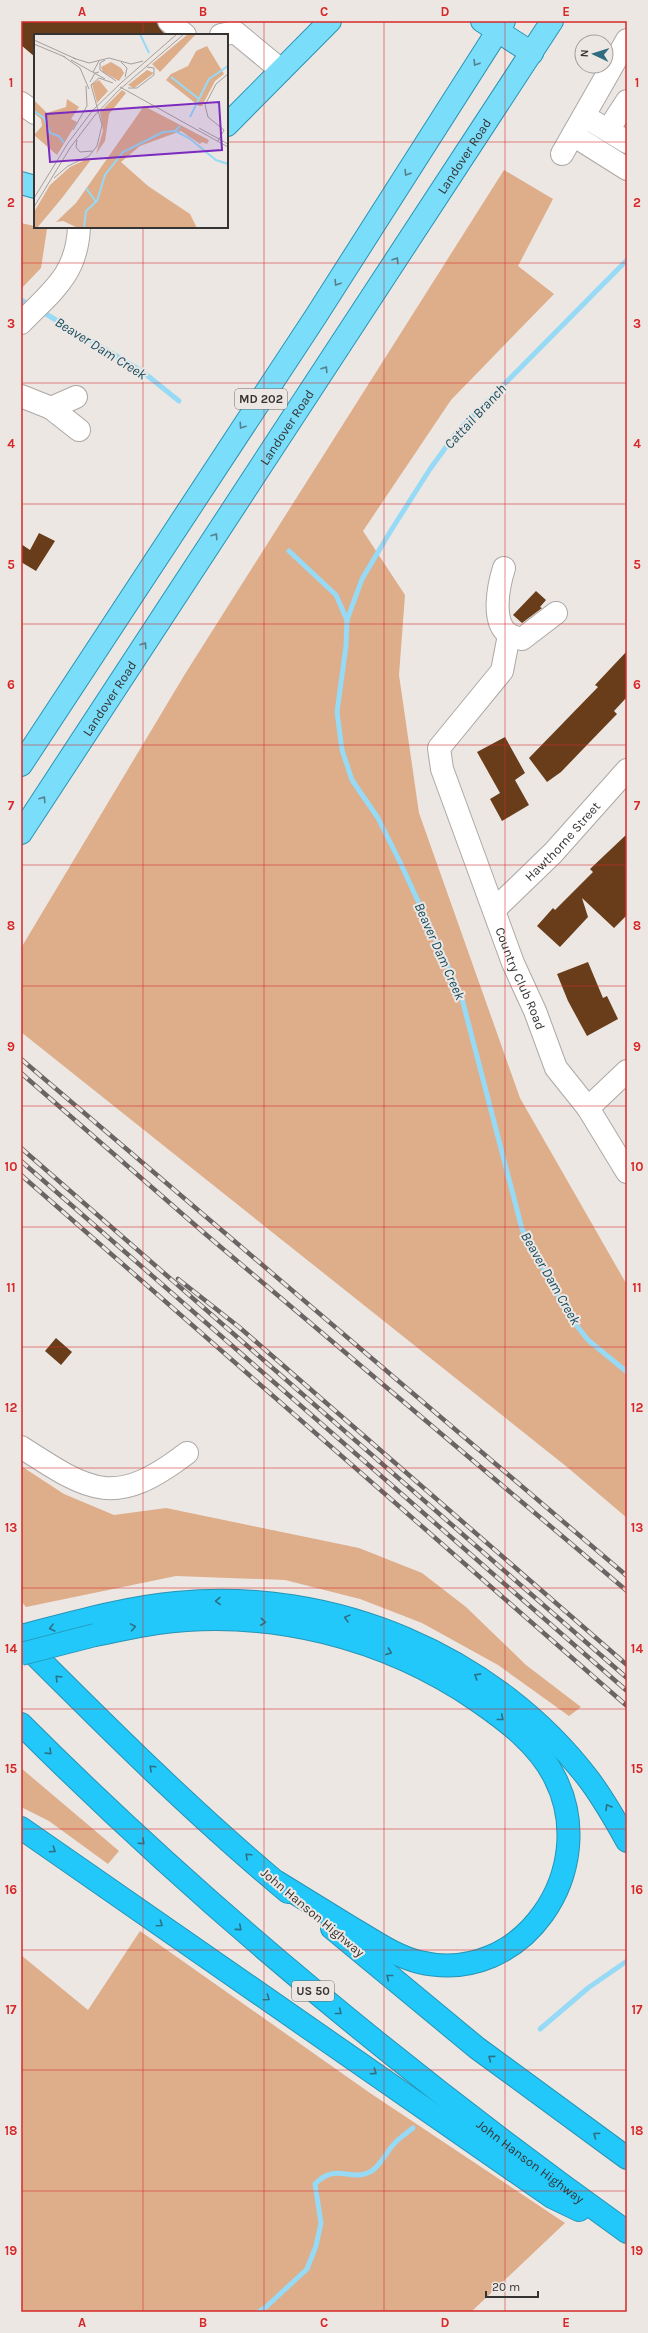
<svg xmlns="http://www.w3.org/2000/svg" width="648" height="2333" font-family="Karla,sans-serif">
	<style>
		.green { fill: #dead8a }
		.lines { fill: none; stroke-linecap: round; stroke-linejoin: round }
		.stream { stroke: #96daf6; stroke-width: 5 }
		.building { fill: #693d19 }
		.minor-casing { stroke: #ada8a5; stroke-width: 24 }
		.major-casing { stroke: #2894b4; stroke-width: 24 }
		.highway-casing { stroke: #2894b4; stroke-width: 24 }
		.minor { stroke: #fff; stroke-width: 22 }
		.major { stroke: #7adefb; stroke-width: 22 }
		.highway { stroke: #21c8f9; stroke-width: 22 }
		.rail-casing { stroke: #686564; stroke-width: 4.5 }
		.rail { stroke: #ede7e4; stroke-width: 3; stroke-dasharray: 9; stroke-linecap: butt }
		.highway-bridge-casing { stroke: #2894b4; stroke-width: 24; stroke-linecap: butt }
		.highway-bridge { stroke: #21c8f9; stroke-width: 22 }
		.oneway { stroke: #55808d }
		.oneway2 { stroke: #2e6f82 }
		.grid { fill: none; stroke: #d62828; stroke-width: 1; stroke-opacity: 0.55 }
		.labels { text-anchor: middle; stroke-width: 4; stroke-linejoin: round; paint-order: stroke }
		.shield { fill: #ede7e4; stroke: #6d6a68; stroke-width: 1 }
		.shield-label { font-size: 12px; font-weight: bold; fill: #363433 }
		.street-label { font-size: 13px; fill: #363433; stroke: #ede7e4 }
		.water-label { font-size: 14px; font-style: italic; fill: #134c5f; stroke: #ede7e4 }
		.inset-river { fill: none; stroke: #96daf6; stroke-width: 2 }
		.inset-road { fill: none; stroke: #a49f9d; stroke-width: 1 }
		.view { fill: #7b2cbf; fill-opacity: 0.15; stroke: #7b2cbf; stroke-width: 2 }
		.inset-edge { fill: none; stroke: #363433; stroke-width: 2 }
		.neatline { fill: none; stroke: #d62828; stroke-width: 1.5 }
		.grid-label { font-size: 13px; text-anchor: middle; font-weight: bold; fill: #d62828 }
	</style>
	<rect width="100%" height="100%" fill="#ede7e4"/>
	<g class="green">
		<path d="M504,170L553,199L518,266L554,294L451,400L363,531L405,595L399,675L419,813L520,1098L627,1285V1518L567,1467L21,1032V948L185,674Z"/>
		<path d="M21,223L47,229L41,268L21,289Z"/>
		<path d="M21,1466L64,1494L114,1515L166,1508L359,1548L422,1573L466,1607L526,1665L581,1707L569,1716L498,1665L422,1623L360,1599L285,1580L176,1576L26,1607L21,1601Z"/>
		<path d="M21,1768L119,1851L108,1864L49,1821L21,1807Z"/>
		<path d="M140,1931L370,2093L565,2223L471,2312H21V1955L88,2010Z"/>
	</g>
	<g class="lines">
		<g class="stream">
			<path d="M21,300L30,305"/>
			<path d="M41,311L143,372L179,401"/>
			<path d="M289,551L336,595L347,620L346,646L337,712L342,750L352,780L378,818L401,864L461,995L522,1229L569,1316L588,1340L627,1372"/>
			<path d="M347,620L362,579L390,532L430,469L457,432L627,260"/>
			<path d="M540,2029L588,1988L627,1961"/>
			<path d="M258,2312L266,2307L307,2269L316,2246L321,2223L315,2184C336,2162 349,2182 370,2172C381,2166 386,2152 394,2144C399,2138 407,2133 413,2128"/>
		</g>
	</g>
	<g class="building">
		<path d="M21,21H156L161,30L166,35H35V57L21,45Z"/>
		<path d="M39,533L55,541L36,571L21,562V544L30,550Z"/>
		<path d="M536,591L546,600L540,607L542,608L522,623L513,615Z"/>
		<path d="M627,651V697L614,711L617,714L586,746L561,772L547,782L529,758L598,687L595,685Z"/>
		<path d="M505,737L525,773L515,780L529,805L502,821L490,799L500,793L477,752Z"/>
		<path d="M627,834V915L614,928L582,898L588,917L560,947L537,926L553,908L555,910L593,872L590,869Z"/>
		<path d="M588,962L603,998L607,996L618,1019L587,1036L568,1001L557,974Z"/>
		<path d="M56,1338L72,1352L61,1365L45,1351Z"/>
	</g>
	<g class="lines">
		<defs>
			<g id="minor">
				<path d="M169,21L185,35"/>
				<path d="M221,35L235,32L281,70"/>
				<path d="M21,103L35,113"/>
				<path d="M584,116L627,142"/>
				<path d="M608,130L627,101"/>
				<path d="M573,135L627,169"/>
				<path d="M562,154L627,40"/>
				<path d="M21,323C52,291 77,275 79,227"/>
				<path d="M21,396L51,408L76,397"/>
				<path d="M51,408L79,430"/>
				<path d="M504,568C499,584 490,624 510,635C513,637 518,638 522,639L556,613"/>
				<path id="s1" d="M509,635L502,671L439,748L442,769L513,963L535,1011L556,1068L588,1108L627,1172"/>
				<path id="s2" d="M494,910L553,853L627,770"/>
				<path d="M588,1108L627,1071"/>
				<path d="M21,1447C92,1493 115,1508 187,1453"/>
			</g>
			<g id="major">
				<path d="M482,21L532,53"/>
				<path d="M227,125L330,21"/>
				<path d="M21,183L35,187"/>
				<path d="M21,765L316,316L504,21"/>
				<path id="s3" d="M21,833L552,21"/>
			</g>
			<g id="highway">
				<path d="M95,1635C116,1631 136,1626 157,1623C269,1608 385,1637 478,1701C507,1721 539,1745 555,1778C601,1869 523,1987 419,1962C395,1956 376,1942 355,1930C329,1914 303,1898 277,1882"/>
				<path d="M21,1636C72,1623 123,1608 176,1603C332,1587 495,1655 590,1781C604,1800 616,1821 627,1841"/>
				<path d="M21,1641C107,1727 194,1814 288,1892"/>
				<path id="s4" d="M21,1724C208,1911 412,2078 627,2232"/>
				<path d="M21,1828L552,2197L579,2210"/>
				<path d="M332,1928L477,2048L627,2158"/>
			</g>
		</defs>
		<use href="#minor" class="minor-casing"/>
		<use href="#major" class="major-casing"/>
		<use href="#highway" class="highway-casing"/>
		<use href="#minor" class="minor"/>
		<use href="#major" class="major"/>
		<use href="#highway" class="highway"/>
		<defs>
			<g id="rail">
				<path d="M21,1059L627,1576"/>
				<path d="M21,1073L203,1232L627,1591"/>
				<path d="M21,1148L627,1678"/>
				<path d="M21,1161L627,1691"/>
				<path d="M21,1175L627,1706"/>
				<path d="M178,1279L239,1327L627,1665"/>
			</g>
		</defs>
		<use href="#rail" class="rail-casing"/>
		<use href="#rail" class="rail"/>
		<defs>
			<path id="highway-bridge" d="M21,1654L95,1635"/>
		</defs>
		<use href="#highway-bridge" class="highway-bridge-casing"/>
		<use href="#highway-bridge" class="highway-bridge"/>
	</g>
	<defs><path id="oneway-chevron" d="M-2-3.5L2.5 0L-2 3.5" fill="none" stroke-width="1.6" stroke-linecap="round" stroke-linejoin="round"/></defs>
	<g class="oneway">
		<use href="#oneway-chevron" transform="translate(476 63) rotate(122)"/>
		<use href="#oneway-chevron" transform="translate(407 173) rotate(122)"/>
		<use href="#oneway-chevron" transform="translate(396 260) rotate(-57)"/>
		<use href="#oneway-chevron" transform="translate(337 283) rotate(122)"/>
		<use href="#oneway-chevron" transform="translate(325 369) rotate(-57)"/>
		<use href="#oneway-chevron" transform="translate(242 426) rotate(124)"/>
		<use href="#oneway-chevron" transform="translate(215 536) rotate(-57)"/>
		<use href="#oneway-chevron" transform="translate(144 645) rotate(-57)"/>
		<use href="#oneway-chevron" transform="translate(43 799) rotate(-57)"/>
	</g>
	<g class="oneway2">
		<use href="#oneway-chevron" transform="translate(218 1601) rotate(179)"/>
		<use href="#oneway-chevron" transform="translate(347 1618) rotate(-165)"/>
		<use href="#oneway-chevron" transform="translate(263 1622) rotate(6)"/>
		<use href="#oneway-chevron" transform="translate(133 1627) rotate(-10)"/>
		<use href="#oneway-chevron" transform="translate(52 1628) rotate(166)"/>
		<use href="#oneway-chevron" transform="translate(389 1652) rotate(21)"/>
		<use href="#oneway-chevron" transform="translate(477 1676) rotate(-148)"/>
		<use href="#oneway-chevron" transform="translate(58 1678) rotate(-135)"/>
		<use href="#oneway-chevron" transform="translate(501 1718) rotate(39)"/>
		<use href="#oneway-chevron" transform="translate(49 1752) rotate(45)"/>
		<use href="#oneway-chevron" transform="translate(152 1768) rotate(-137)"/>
		<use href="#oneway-chevron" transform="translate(608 1807) rotate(-121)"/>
		<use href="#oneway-chevron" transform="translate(142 1842) rotate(42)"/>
		<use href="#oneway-chevron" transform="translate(53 1850) rotate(34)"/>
		<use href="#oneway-chevron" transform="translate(248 1856) rotate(-137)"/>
		<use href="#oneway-chevron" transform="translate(160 1924) rotate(35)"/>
		<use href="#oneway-chevron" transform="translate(239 1928) rotate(41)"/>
		<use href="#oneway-chevron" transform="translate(389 1977) rotate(-141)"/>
		<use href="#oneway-chevron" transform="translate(267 1998) rotate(35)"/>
		<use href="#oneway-chevron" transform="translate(339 2012) rotate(39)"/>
		<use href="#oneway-chevron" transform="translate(491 2058) rotate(-143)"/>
		<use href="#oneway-chevron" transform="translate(374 2072) rotate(34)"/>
		<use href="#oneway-chevron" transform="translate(596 2135) rotate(-144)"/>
	</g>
	<path class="grid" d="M143,21V35M264,21V2312M384,21V2312M505,21V2312M21,142H35M227,142H627M143,227V2312M21,263H627M21,383H627M21,504H627M21,624H627M21,745H627M21,865H627M21,986H627M21,1106H627M21,1227H627M21,1347H627M21,1468H627M21,1588H627M21,1709H627M21,1829H627M21,1950H627M21,2070H627M21,2191H627"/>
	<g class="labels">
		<g class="shield">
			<rect x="235" y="389" width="52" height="20" rx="3"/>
			<rect x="292" y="1981" width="42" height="20" rx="3"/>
		</g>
		<g class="shield-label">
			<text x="261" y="403">MD 202</text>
			<text x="313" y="1995">US 50</text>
		</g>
		<g class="street-label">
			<text dy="5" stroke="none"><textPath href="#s3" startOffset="809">Landover Road</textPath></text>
			<text dy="5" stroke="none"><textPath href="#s3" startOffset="485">Landover Road</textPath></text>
			<text dy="5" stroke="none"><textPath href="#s3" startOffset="161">Landover Road</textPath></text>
			<text dy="5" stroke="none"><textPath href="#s2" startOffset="97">Hawthorne Street</textPath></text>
			<text dy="5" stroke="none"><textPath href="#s1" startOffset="381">Country Club Road</textPath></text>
			<text transform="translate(313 1912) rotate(40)" y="5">John Hanson Highway</text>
			<text dy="5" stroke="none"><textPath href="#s4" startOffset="672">John Hanson Highway</textPath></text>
		</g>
		<g class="water-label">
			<text transform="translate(101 348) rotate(32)" y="5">Beaver Dam Creek</text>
			<text transform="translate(475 416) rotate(-47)" y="5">Cattail Branch</text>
			<text transform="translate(440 951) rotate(66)" y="5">Beaver Dam Creek</text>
			<text transform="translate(551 1278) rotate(60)" y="5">Beaver Dam Creek</text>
		</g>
	</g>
	<g transform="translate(34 34)">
		<rect width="194" height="194" fill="#ede7e4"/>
		<path d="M154,0H162L126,38L118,30ZM173,12L190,40L181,47L168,72H165L132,46L137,40L154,32L162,17ZM77,28L87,34L90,39L85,47L69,38L67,33ZM113,36L120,39L100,54L94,51ZM65,46L74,57L63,69L58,50ZM88,56L92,59L75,80L71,107L62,120L69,97L66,78ZM33,65L45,73L37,85L43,88L23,121L0,101L8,92L7,85L0,79V66L13,79L32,73ZM110,72L175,106L173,110L168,108L166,110L147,97L106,112L87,128L114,152L156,180L163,194H44L29,187L22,188L42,169ZM55,124L56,127L28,164L3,194H0V178L16,151L36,133Z" fill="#dead8a"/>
		<path class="inset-river" d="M106,0L115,19M137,43L165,65M0,77L10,84L16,99L25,102L30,109M156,83L175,45L194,32M141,97L155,104L182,126L194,130M52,154L62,168M50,194L52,177L63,167L71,141L89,118L129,98L141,97L146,92"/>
		<path class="inset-road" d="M0,6L42,25M0,10L31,23M29,22L46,34L55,55M39,24L55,29L75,24L97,30L109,27M37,26L71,45M71,26L66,29V36L82,47M87,28L93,34L91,43M59,38L65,27M56,48L61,39L65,38M86,53L194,113M94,54H103L120,41V34L113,33M165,94L194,110M39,96L53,72L52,52M43,106L42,113L46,118L58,117M184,107L190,96L174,83L171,71L182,50L194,40M20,144L34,132L55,122L63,112L68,91L57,51L65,44L79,49M0,164L34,109L59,76L88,48L143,0M0,173L36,114L61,81L84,57L150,0"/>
		<path class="view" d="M185,68L188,116L16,128L12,80Z"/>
		<rect width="194" height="194" class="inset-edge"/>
	</g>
	<rect width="648" height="2333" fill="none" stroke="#ede7e4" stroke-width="44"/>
	<g transform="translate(594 54) rotate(274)"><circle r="19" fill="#ede7e4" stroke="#a49f9d"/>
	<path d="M0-3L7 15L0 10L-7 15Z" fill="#2f6c82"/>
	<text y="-6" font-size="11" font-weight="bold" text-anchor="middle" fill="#363433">N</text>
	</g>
	<path d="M486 2291v6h52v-6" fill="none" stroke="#363433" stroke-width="2"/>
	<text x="492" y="2291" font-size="12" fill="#363433" stroke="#ede7e4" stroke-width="3" paint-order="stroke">20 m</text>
	<rect x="22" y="22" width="604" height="2289" class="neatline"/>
	<g class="grid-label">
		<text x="82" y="16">A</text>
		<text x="203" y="16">B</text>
		<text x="324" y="16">C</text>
		<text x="445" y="16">D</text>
		<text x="566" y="16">E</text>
		<text x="11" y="87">1</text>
		<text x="637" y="87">1</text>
		<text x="11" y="207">2</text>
		<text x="637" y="207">2</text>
		<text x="11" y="328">3</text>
		<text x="637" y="328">3</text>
		<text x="11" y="448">4</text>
		<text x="637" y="448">4</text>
		<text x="11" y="569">5</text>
		<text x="637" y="569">5</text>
		<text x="11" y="689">6</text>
		<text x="637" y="689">6</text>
		<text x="11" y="810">7</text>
		<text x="637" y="810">7</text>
		<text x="11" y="930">8</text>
		<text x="637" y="930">8</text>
		<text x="11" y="1051">9</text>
		<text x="637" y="1051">9</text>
		<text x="11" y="1171">10</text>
		<text x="637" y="1171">10</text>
		<text x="11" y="1292">11</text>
		<text x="637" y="1292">11</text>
		<text x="11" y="1412">12</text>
		<text x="637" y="1412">12</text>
		<text x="11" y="1532">13</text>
		<text x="637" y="1532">13</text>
		<text x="11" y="1653">14</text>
		<text x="637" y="1653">14</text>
		<text x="11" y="1773">15</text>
		<text x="637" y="1773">15</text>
		<text x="11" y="1894">16</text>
		<text x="637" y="1894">16</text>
		<text x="11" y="2014">17</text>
		<text x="637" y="2014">17</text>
		<text x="11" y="2135">18</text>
		<text x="637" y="2135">18</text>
		<text x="11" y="2255">19</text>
		<text x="637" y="2255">19</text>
		<text x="82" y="2327">A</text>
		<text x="203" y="2327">B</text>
		<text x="324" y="2327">C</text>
		<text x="445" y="2327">D</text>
		<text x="566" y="2327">E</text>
	</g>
</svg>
